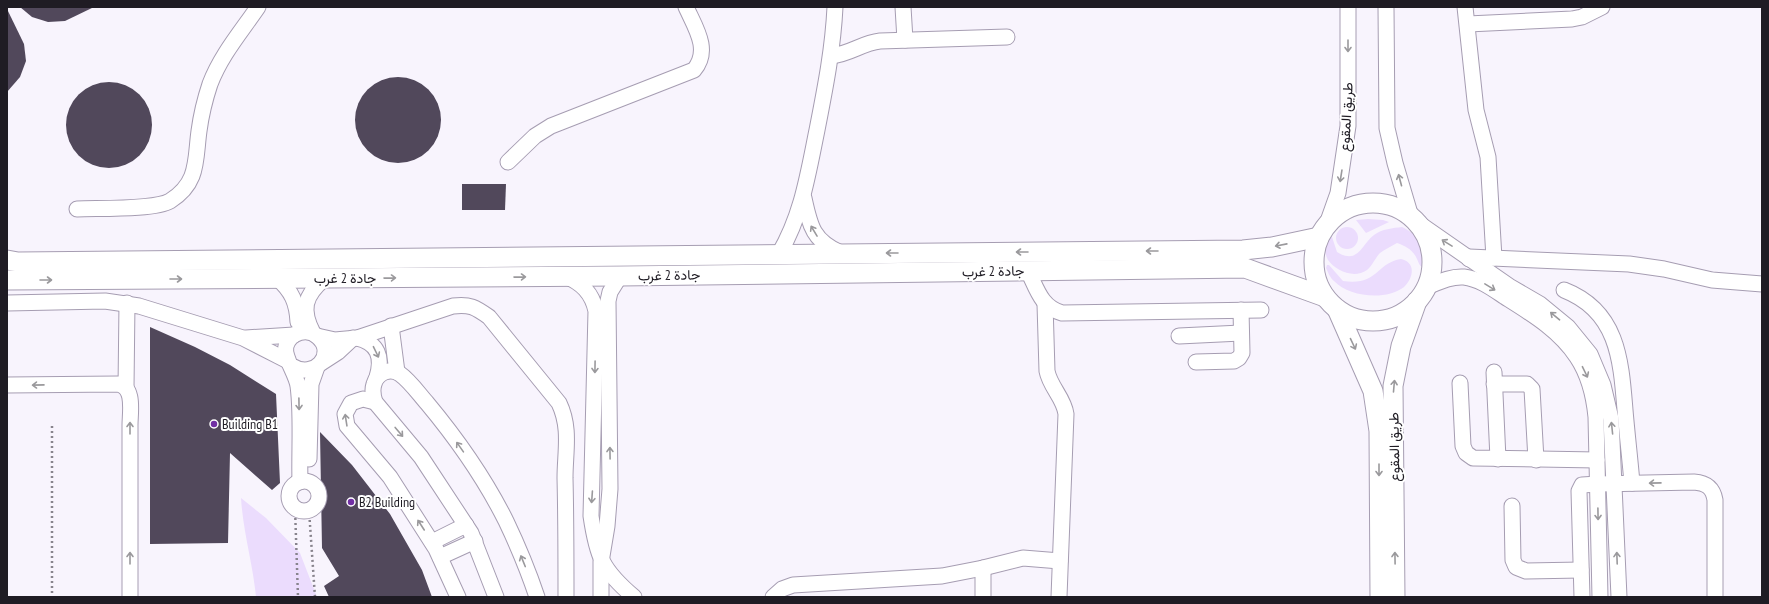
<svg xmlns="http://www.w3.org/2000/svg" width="1769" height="604" font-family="'PT Sans Narrow',Vazirmatn,sans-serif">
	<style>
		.green { fill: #ebdcfd }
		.building { fill: #51485b }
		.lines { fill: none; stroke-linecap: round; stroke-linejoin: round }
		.minor-casing { stroke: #a69db2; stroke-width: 17 }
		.major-casing { stroke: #a69db2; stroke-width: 21 }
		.path { stroke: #88848d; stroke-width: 2.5; stroke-dasharray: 2 3; stroke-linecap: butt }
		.minor { stroke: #fff; stroke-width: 15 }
		.major { stroke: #fff; stroke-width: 19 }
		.oneway { stroke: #9a999c }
		.poi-dot { fill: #712fa4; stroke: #fff; stroke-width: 1.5 }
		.labels { text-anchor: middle; stroke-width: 4; stroke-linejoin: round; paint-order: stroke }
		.street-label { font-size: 14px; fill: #1f1c24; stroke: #fff }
		.poi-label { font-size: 14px; fill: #1f1c24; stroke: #fff; text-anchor: start }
	</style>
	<rect width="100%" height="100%" fill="#f8f4fd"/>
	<g class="green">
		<path d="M1368,219L1383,220L1389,222L1366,233L1356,220Z"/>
		<circle cx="1347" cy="238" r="11"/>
		<path d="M1402,227C1421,236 1424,247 1422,267C1419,265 1419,263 1417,259C1413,250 1406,246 1397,243C1392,246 1385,249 1380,253C1375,258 1373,265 1367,270C1354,279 1336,271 1328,260C1323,251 1325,242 1331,234L1337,252C1358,265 1361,245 1374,235C1382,229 1393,228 1402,227Z"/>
		<path d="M1401,259C1416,262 1414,278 1404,287C1386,301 1349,297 1334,281C1330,278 1328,272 1326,268L1327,265H1329L1343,281C1378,286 1376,263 1401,259Z"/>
		<path d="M241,498L266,518L300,553L317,597H256C253,564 243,532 241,498Z"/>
	</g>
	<g class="building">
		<path d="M20,7H94L65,21L48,22L32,17Z"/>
		<path d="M7,9L24,44L26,61L20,77L7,92Z"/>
		<circle cx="398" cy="120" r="43"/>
		<circle cx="109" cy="125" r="43"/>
		<path d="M462,184H506L505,210H462Z"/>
		<path d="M150,327L195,347L230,365L276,394L280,483L272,490L230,453L228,543L150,544Z"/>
		<path d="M320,432L352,465L390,514L422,570L432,597H329L324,586L339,576L322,548Z"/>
	</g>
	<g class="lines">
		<defs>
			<g id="minor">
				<path d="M903,7L905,40"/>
				<path d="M1386,7L1387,128L1395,163L1411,217"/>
				<path d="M1465,7L1476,110L1488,157L1494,258"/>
				<path d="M1468,24L1572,19L1582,17L1602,7"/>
				<path d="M831,56C850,54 862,43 880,41L1007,37"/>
				<path d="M508,162L535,136L551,126L694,70C711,50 695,27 686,7"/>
				<path d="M804,198C810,226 813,241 841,253"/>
				<path d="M77,209C98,208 155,210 170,201C199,183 195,160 199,131C201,116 205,99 210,84C221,55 241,32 258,7"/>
				<path d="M1414,220L1509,286L1540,304L1568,327L1590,354L1603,385L1611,419L1619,597"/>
				<path d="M1327,224L1338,193L1348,126V7"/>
				<path d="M779,254C802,215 808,174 817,130C825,89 833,49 835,7"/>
				<path d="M1469,259V257L1629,264L1664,269L1712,280L1762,284"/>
				<path d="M1028,271C1037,289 1041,307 1062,313L1261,310"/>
				<path d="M565,276C582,283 592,293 596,311L591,516C597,557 602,570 634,597"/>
				<path d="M277,278C292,291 297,303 298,322"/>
				<path d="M1427,287C1439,282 1451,276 1464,277C1480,279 1493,289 1505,297C1532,314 1559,330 1577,357C1589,375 1594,396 1596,417L1600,597"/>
				<path d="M1564,290C1618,311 1621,360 1625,410C1627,434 1630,459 1632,483"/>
				<path d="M7,303L105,301L139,306L243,338L288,361"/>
				<path d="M1045,304L1047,371C1050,387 1064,398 1066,414L1059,597"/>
				<path d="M391,326L397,372"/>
				<path d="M313,333C301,310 304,296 324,279"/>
				<path d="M317,336L335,340L357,338L453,306C470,304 475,307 489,317L559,403C571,428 565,452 565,478C566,518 566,557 566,597"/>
				<path d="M1179,336L1241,333"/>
				<path d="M246,338L294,335"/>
				<path d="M357,338C378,343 383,357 377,377"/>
				<path d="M1196,362L1234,361L1239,358L1242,353L1241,310"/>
				<path d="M321,363L338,352L353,338"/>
				<path d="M292,366C314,380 337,354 318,337C308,327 290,332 286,346C283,357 296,373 298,386C302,415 299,452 300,482"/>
				<path d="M1494,372L1498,459"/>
				<path d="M1460,383L1463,446L1466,453L1473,458L1597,460"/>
				<path d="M1494,384H1527L1532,389L1536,460"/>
				<path d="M7,385L118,384C135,387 130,412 130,425V597"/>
				<path d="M126,388L127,303"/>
				<path d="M375,402L363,399L351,403L345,414L347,426L390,477L436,549L458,597"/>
				<path d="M309,459L311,384L317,367"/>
				<circle cx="304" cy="496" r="15"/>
				<path d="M1512,506L1513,560L1516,567L1526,571L1581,570"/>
				<path d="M432,542L466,525"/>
				<path d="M440,557L475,541"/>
				<path d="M496,597L471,533L421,457L375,402C373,396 372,390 374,384C377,373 390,367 400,374C410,381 419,394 427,403C457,439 485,479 506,521C517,544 529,573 537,597"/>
				<path d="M601,597V562L607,526L610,489L608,301L610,292L620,276"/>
				<path d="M773,597L782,589L793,585L942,576L983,568L1023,558L1060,561"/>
				<path d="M983,597V568"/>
				<path d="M1582,597L1579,491L1582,485L1598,484L1694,482C1707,483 1713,488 1715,500V597"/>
			</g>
			<g id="major">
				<circle cx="1373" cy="262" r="59"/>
				<path d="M7,260L18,262L1243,250L1272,247L1319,237"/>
				<path d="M7,280L620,276L1245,268L1325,297"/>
				<path d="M1337,309L1373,391L1379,431L1380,597"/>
				<path d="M1395,597L1393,386L1401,346L1417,301"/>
			</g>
		</defs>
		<use href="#minor" class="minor-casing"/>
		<use href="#major" class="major-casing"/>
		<g class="path">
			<path d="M52,426V597"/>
			<path d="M295,508L298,597"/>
			<path d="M309,510L315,597"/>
		</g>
		<use href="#minor" class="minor"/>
		<use href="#major" class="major"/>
	</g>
	<defs><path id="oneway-shaft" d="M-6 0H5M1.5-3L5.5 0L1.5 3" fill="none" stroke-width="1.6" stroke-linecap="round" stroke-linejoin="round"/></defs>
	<g class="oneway">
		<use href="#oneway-shaft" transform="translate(1348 46) rotate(90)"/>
		<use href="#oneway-shaft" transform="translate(1341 176) rotate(99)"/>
		<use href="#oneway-shaft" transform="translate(1400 180) rotate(-105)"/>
		<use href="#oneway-shaft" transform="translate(814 231) rotate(-121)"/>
		<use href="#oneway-shaft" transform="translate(1447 243) rotate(-148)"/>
		<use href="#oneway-shaft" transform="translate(1281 245) rotate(169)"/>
		<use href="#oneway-shaft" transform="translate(1152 251) rotate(180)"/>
		<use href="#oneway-shaft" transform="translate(1022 252) rotate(180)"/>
		<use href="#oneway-shaft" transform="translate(892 253) rotate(180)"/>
		<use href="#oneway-shaft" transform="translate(520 277) rotate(-1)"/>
		<use href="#oneway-shaft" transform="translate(390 278) rotate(-1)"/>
		<use href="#oneway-shaft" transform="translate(176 279)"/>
		<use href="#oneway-shaft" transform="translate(46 280)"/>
		<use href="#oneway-shaft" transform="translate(1490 287) rotate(31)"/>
		<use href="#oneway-shaft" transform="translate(1555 316) rotate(-140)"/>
		<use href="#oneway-shaft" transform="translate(1353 344) rotate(65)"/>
		<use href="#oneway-shaft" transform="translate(376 352) rotate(64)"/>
		<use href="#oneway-shaft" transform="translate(595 367) rotate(91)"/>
		<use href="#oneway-shaft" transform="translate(1585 372) rotate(64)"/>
		<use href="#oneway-shaft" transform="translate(38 385) rotate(179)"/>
		<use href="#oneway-shaft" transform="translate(1394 386) rotate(-85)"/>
		<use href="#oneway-shaft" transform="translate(299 404) rotate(89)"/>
		<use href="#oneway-shaft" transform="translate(346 420) rotate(-99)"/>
		<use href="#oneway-shaft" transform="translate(130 428) rotate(-90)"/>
		<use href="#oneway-shaft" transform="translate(1612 428) rotate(-96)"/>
		<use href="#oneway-shaft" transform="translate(399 432) rotate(50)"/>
		<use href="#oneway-shaft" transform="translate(460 447) rotate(-125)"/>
		<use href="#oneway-shaft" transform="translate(610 453) rotate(-91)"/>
		<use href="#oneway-shaft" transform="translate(1379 470) rotate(90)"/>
		<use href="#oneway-shaft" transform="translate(1655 483) rotate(179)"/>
		<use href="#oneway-shaft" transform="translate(592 497) rotate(94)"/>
		<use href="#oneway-shaft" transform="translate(1598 514) rotate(89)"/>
		<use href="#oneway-shaft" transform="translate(421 525) rotate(-123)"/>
		<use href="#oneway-shaft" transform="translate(130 558) rotate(-90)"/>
		<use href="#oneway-shaft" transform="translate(1395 558) rotate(-91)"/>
		<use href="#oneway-shaft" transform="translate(1617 558) rotate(-92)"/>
		<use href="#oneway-shaft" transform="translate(523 561) rotate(-112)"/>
	</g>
	<g class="poi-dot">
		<circle cx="214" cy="424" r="4"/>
		<circle cx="351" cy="502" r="4"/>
	</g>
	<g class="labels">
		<g class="street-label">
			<text transform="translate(1346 117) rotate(-87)" y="5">طريق المقوع</text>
			<text transform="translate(993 271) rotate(-1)" y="5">جادة 2 غرب</text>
			<text transform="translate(669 275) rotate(-1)" y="5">جادة 2 غرب</text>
			<text x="345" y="283">جادة 2 غرب</text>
			<text transform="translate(1394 447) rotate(-91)" y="5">طريق المقوع</text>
		</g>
		<g class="poi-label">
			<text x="222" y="429">Building B1</text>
			<text x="359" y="507">B2 Building</text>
		</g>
	</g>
	<rect width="1769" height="604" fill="none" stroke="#1f1c24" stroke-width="16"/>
</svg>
